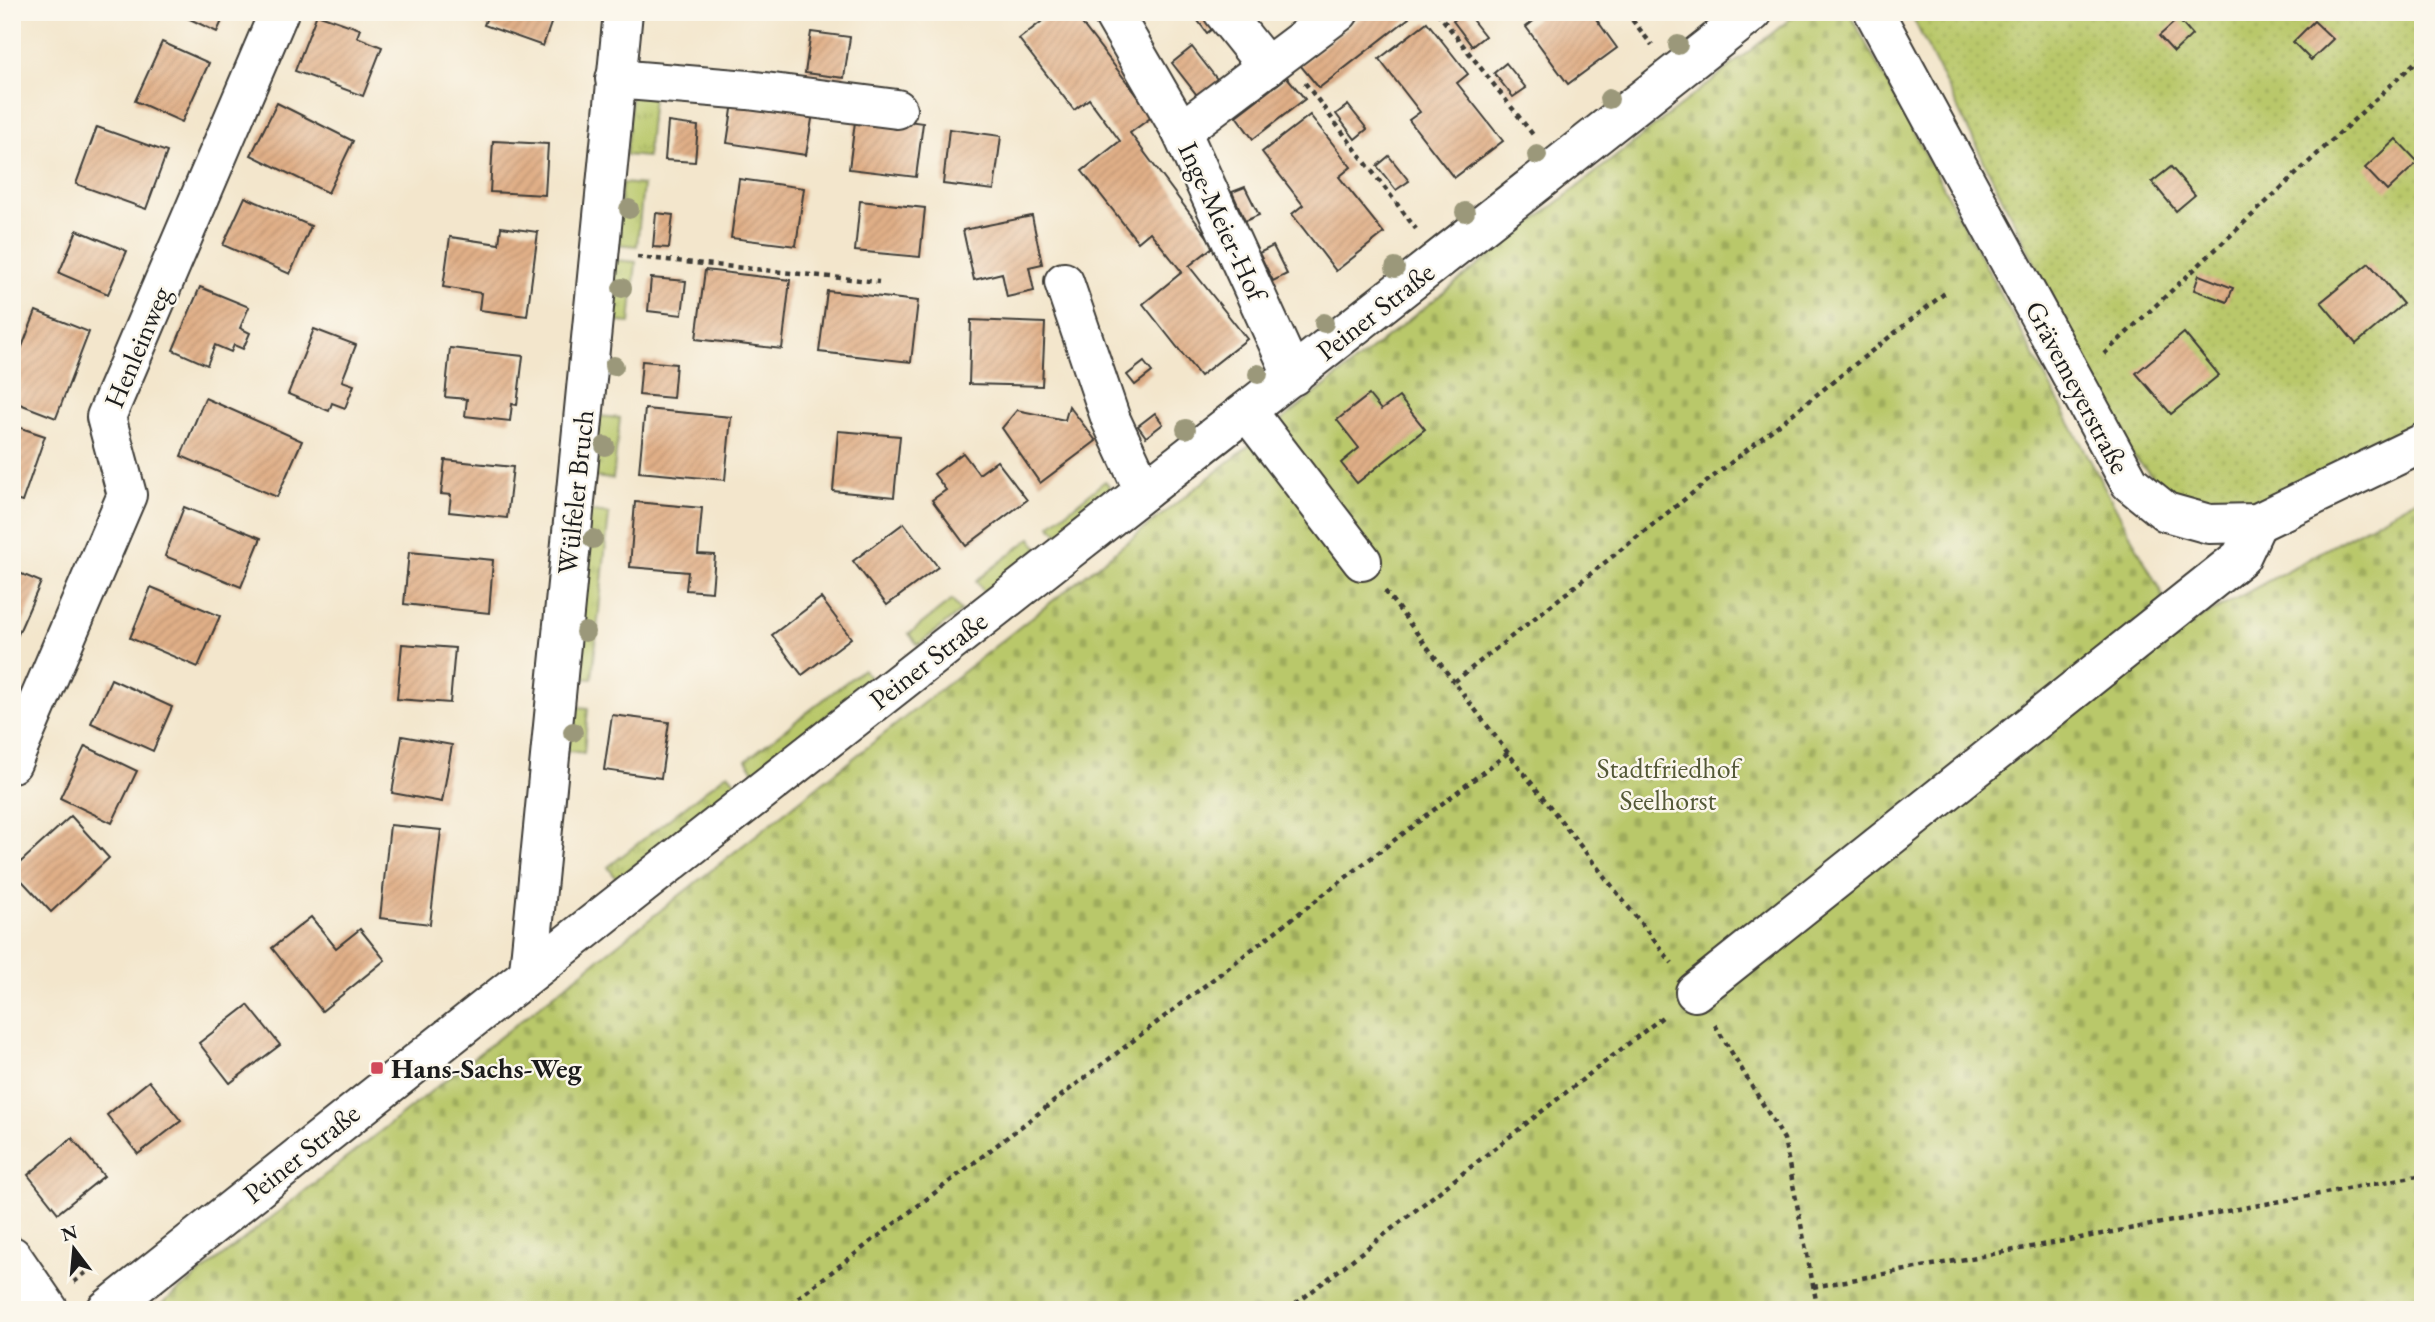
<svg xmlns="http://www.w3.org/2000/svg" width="2435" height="1322" font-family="'EB Garamond',serif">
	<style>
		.grass { fill: url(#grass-tufts); stroke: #6a7243; stroke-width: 2 }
		.cemetery { fill: url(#cemetery-stones); stroke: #6a7243; stroke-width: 2 }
		.garden { fill: url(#garden-dots); stroke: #6a7243; stroke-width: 2 }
		.building { fill: url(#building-hatch) }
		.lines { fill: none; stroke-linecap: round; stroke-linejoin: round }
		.minor-casing { stroke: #3c3a36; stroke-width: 42 }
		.path { stroke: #3c3a36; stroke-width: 4.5; stroke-dasharray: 5 5; stroke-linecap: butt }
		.minor { stroke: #fff; stroke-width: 38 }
		.tree { fill: #9b987a }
		.poi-dot { fill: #d1495b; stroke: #fbf7ec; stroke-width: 2.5 }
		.labels { text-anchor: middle; stroke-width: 5; stroke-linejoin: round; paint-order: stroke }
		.street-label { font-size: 28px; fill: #1c1c1c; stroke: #fbf7ec }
		.park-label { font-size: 28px; fill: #535837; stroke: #fbf7ec }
		.poi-label { font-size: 28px; font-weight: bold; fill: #1c1c1c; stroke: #fbf7ec; text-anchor: start }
	</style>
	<defs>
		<pattern id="grass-tufts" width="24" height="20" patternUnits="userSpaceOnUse" patternTransform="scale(1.75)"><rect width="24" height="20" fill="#b9c86a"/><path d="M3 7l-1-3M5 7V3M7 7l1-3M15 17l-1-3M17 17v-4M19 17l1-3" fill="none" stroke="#9eab5b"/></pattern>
		<pattern id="cemetery-stones" width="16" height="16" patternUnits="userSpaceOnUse" patternTransform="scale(1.75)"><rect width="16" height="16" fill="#b9c86a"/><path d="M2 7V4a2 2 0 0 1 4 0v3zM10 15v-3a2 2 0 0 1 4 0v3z" fill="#9eab5b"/></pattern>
		<pattern id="garden-dots" width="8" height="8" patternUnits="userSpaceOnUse" patternTransform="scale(1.75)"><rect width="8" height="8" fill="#b9c86a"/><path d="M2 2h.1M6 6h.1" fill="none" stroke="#9eab5b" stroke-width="1.8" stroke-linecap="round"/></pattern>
		<pattern id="building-hatch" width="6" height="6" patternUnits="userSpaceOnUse" patternTransform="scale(1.75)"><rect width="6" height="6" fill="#e0af87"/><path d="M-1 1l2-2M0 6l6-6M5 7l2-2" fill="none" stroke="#c09674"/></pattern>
	</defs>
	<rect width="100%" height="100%" fill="#fbf7ec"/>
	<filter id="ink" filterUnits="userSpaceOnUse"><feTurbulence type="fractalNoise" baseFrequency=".0143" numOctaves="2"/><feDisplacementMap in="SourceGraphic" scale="14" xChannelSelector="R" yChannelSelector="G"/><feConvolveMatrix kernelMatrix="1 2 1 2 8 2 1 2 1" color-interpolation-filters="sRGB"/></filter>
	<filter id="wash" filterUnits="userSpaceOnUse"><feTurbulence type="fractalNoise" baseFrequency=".00686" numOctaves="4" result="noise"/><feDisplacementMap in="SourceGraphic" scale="28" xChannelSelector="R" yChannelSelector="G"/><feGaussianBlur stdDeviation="1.57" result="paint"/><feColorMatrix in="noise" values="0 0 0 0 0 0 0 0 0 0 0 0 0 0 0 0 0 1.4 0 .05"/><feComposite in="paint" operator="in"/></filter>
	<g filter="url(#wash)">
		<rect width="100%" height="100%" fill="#f3e6cc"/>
		<g class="grass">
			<path d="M632,94L653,96L647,157L626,155Z"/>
			<path d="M622,183L643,185L637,246L616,244Z"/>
			<path d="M615,260L636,262L630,323L609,321Z"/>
			<path d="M598,416L620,418L613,479L592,477Z"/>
			<path d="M1105,481L1114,491L1059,535L1050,525Z"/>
			<path d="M587,511L609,514L592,679L570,677Z"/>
			<path d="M1031,538L1039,549L984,592L976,581Z"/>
			<path d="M952,600L961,611L918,645L909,634Z"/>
			<path d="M863,669L872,680L755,772L746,760Z"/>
			<path d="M567,706L588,708L584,753L562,750Z"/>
			<path d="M728,773L738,785L617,879L608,867Z"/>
		</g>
		<path class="cemetery" d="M1799,12H1849L2181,629L2423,496V1310H154Z"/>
		<path class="garden" d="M1910,12H2423V425L2242,509L2165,489L2128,451Z"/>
		<g id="blocks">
			<g class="building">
				<path d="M175,12H226L217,32Z"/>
				<path d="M489,12H555L543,46L484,25Z"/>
				<path d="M1054,12H1073L1153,116L1130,133L1214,246L1189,266L1247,339L1200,376L1143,304L1182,272L1150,232L1138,242L1082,171L1120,141L1089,99L1074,110L1019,39Z"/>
				<path d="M1196,12H1208L1217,25L1207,33L1193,14Z"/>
				<path d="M1368,12H1405L1409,18L1319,88L1300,65Z"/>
				<path d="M1466,12L1485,36L1472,46L1453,21Z"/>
				<path d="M1533,12H1591L1617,48L1568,84L1526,27L1537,18Z"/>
				<path d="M317,14L360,29L357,37L382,47L363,96L295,71Z"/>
				<path d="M2178,19L2192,35L2174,52L2159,36Z"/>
				<path d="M2314,21L2333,39L2311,60L2293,42Z"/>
				<path d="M1427,22L1468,74L1457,83L1503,141L1454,178L1409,120L1420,112L1379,59Z"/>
				<path d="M811,32L850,37L844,78L805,73Z"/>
				<path d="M162,42L209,63L182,122L135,101Z"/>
				<path d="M1192,47L1220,83L1200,99L1172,63Z"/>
				<path d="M1506,63L1526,88L1513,97L1494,73Z"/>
				<path d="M1287,77L1305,99L1253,139L1236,116Z"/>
				<path d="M734,96L814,107L806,155L727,143Z"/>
				<path d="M277,103L353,141L328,193L251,155Z"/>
				<path d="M1348,105L1367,129L1355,139L1336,114Z"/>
				<path d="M856,114L923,123L916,177L849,169Z"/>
				<path d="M1310,115L1351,167L1339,177L1384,233L1336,271L1292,214L1303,205L1262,152Z"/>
				<path d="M668,122L698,126L695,162L665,160Z"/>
				<path d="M97,127L167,152L146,209L76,184Z"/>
				<path d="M949,129L1001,136L994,190L943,184Z"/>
				<path d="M2396,139L2418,162L2387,191L2365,168Z"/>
				<path d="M493,141L548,144L545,195L490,192Z"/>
				<path d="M1389,156L1409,181L1396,190L1377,166Z"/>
				<path d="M2171,167L2195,195L2176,211L2152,182Z"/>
				<path d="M739,179L804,188L796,246L731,238Z"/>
				<path d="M1245,187L1259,215L1245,221L1232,192Z"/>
				<path d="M245,197L311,226L290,274L223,245Z"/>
				<path d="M860,201L925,208L920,257L855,251Z"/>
				<path d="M656,213L673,215L669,248L653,247Z"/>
				<path d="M1032,216L1042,264L1029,267L1034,291L1007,297L1002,273L974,280L963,230Z"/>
				<path d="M501,227L538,232L527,316L479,310L481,293L443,287L450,237L499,244Z"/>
				<path d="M77,230L127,251L108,294L59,273Z"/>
				<path d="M1273,246L1287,274L1273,281L1259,253Z"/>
				<path d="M2369,263L2403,304L2356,344L2321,302Z"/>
				<path d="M705,270L790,280L782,349L696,339Z"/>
				<path d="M2199,275L2233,288L2227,302L2194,290Z"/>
				<path d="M651,278L686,281L682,315L648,311Z"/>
				<path d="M200,287L249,307L240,328L250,333L243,349L234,345L231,352L215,345L207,365L173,350Z"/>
				<path d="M827,291L918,301L911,362L819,352Z"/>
				<path d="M36,311L89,332L56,418L12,401V349L20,352Z"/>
				<path d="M971,320L1045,323L1042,386L969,384Z"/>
				<path d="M314,329L356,345L342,381L354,385L345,408L332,403L329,411L288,394Z"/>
				<path d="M2184,333L2219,375L2171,414L2136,373Z"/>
				<path d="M450,348L523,356L517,405L512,404L510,421L465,416L467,399L445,397Z"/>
				<path d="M642,361L676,364L673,398L639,395Z"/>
				<path d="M1144,362L1152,372L1135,385L1127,375Z"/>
				<path d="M1369,395L1381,410L1399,397L1425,429L1357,483L1341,463L1359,448L1337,420Z"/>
				<path d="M205,398L302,441L277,497L181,456Z"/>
				<path d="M1069,406L1096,441L1040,483L1002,428L1017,410L1065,420Z"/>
				<path d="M645,409L731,417L725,480L639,472Z"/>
				<path d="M1155,413L1163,424L1146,437L1138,426Z"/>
				<path d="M12,425L45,436L22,502L12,499Z"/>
				<path d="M838,431L900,436L894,497L833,491Z"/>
				<path d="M963,453L979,474L997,461L1027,500L966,546L932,500L946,490L934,474Z"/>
				<path d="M445,460L513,467L507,518L449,512L451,495L441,494Z"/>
				<path d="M635,502L702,508L698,554L715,555L712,592L686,590L688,572L630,567Z"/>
				<path d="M184,507L261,538L241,587L165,556Z"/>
				<path d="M904,523L938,567L887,605L853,561Z"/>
				<path d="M409,552L493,560L489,613L404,604Z"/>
				<path d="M12,570L41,582L12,648Z"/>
				<path d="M151,587L220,616L198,667L130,638Z"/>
				<path d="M821,598L851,638L802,675L772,635Z"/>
				<path d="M402,644L455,648L450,703L397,699Z"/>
				<path d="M111,679L172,707L153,751L91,723Z"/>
				<path d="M612,715L669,722L661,778L604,770Z"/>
				<path d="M402,736L452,745L442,802L392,793Z"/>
				<path d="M85,746L137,771L112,823L60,798Z"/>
				<path d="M71,816L109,858L51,912L12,870Z"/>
				<path d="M390,825L441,830L430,924L380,918Z"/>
				<path d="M311,917L336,948L360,929L385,960L322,1011L272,948Z"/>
				<path d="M248,1005L280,1045L230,1083L199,1043Z"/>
				<path d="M149,1081L181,1121L138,1154L107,1115Z"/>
				<path d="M72,1138L104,1176L58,1213L28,1175Z"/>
			</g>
		</g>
	</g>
	<g filter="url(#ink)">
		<use href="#blocks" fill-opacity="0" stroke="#3c3a36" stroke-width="2"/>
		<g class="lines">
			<defs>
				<g id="minor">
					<path d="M1112,12L1181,131L1293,376"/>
					<path d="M1223,12L1267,67"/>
					<path d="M1874,12L2130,483L2166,512L2209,524L2257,523L2423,443"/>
					<path d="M615,79L748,90L897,109"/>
					<path d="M1181,131L1339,12"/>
					<path d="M1064,282L1111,420L1144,491"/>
					<path d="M1247,411L1362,561"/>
					<path d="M12,763L127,495L106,417L279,12"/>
					<path d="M529,971L623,12"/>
					<path d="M1695,992L2241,557L2257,523"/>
					<path d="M12,1256L49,1310"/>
					<path d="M106,1310C652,873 1205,446 1753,12"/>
				</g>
			</defs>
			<use href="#minor" class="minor-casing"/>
			<g class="path">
				<path d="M1437,12L1534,136"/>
				<path d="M1626,12L1652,45"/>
				<path d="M1305,83L1416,229"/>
				<path d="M637,257L879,282"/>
				<path d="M2104,354L2423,55"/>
				<path d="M1385,591L1454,682"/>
				<path d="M1508,753L1454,682L1945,293"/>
				<path d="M1715,1025L1784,1139L1818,1310"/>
				<path d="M74,1282L89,1270"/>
				<path d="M1813,1287L2423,1175"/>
				<path d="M782,1310L1508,753L1672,963"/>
				<path d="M1288,1310L1665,1015"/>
			</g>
			<use href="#minor" class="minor"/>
		</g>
		<g class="tree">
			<circle cx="1678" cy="45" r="10"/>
			<circle cx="1609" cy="99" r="10"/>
			<circle cx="1537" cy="155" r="10"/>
			<circle cx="629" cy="209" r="10"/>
			<circle cx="1465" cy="212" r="10"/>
			<circle cx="1395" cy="268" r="10"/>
			<circle cx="622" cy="288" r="10"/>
			<circle cx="1324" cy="323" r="10"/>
			<circle cx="614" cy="366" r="10"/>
			<circle cx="1258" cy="374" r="10"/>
			<circle cx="1186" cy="429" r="10"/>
			<circle cx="605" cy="446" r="10"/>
			<circle cx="593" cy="539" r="10"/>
			<circle cx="585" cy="632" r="10"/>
			<circle cx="573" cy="732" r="10"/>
		</g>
	</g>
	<rect class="poi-dot" x="370" y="1061" width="14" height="14" rx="3.5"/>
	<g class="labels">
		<g class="street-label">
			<text transform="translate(1223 221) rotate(65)" y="10">Inge-Meier-Hof</text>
			<text transform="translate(1375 311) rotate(-38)" y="10">Peiner Straße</text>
			<text transform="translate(137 347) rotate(-67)" y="10">Henleinweg</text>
			<text transform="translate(2078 387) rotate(62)" y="10">Grävemeyerstraße</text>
			<text transform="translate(575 492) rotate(-84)" y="10">Wülfeler Bruch</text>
			<text transform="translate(928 660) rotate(-38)" y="10">Peiner Straße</text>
			<text transform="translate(301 1153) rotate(-39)" y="10">Peiner Straße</text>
		</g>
		<g class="park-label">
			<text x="1668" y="778">Stadtfriedhof<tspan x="1668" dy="32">Seelhorst</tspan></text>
		</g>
		<g class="poi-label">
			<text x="391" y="1078">Hans-Sachs-Weg</text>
		</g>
	</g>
	<rect width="2435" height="1322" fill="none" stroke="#fbf7ec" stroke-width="42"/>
	<g transform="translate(74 1249) rotate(344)" stroke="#fbf7ec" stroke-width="5" paint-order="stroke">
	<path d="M0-5L12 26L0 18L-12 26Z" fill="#1c1c1c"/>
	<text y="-10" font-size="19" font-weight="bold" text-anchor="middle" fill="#1c1c1c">N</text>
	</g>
</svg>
